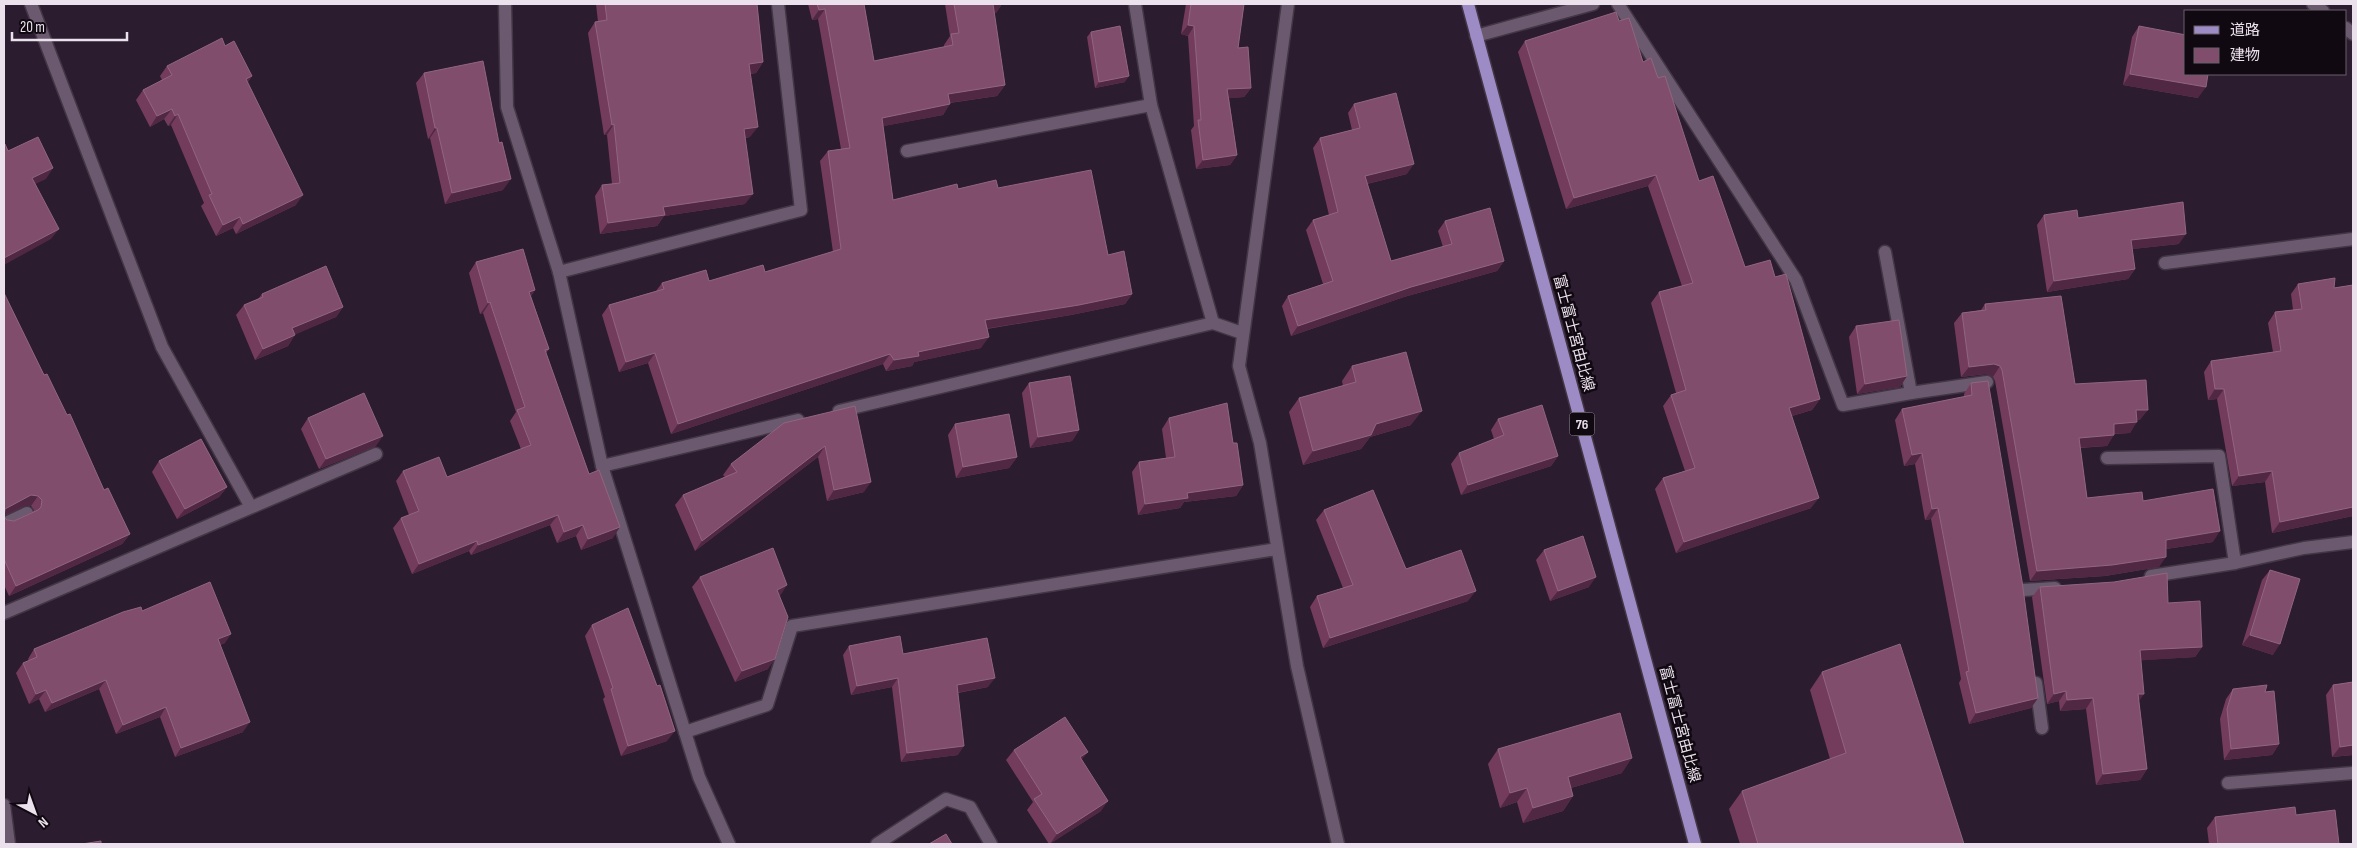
<svg xmlns="http://www.w3.org/2000/svg" width="2357" height="848" font-family="'Sofia Sans Condensed','Noto Sans JP',sans-serif">
	<style>
		.lines { fill: none; stroke-linecap: round; stroke-linejoin: round }
		.street-casing { stroke: #433645; stroke-width: 15 }
		.primary-casing { stroke: #433645; stroke-width: 15 }
		.street { stroke: #6b5a6f; stroke-width: 12 }
		.primary { stroke: #9d8bc5; stroke-width: 12 }
		.wall { fill: #733c5d; fill-rule: evenodd }
		.shaded-wall { fill: #512844 }
		.building { fill: #804e6c; stroke: #916580; fill-rule: evenodd }
		.labels { text-anchor: middle; stroke-width: 5; stroke-linejoin: round; paint-order: stroke }
		.shield { fill: #100911; stroke: #a9a0ab; stroke-width: 1 }
		.shield-label { font-size: 14px; font-weight: bold; fill: #ebe1ed }
		.street-label { font-size: 15px; fill: #ebe1ed; stroke: #100911 }
	</style>
	<rect width="100%" height="100%" fill="#2b1c2f"/>
	<g class="lines">
		<defs>
			<g id="street">
				<path d="M31,4L162,347L251,507"/>
				<path d="M505,4L507,107L559,272L602,466L699,777L729,844"/>
				<path d="M1135,4L1151,105L1213,323"/>
				<path d="M1288,4L1239,366L1260,443L1297,666L1338,844"/>
				<path d="M1618,4L1796,280L1843,405L1911,393"/>
				<path d="M2313,4L2323,11"/>
				<path d="M2346,28L2353,34"/>
				<path d="M1476,36L1593,4"/>
				<path d="M907,151L1151,105"/>
				<path d="M1885,252L1911,393L1987,382"/>
				<path d="M2165,263L2353,239"/>
				<path d="M559,272L801,210L778,4"/>
				<path d="M839,411L1213,323L1242,333"/>
				<path d="M2107,458L2219,456L2235,563"/>
				<path d="M602,466L798,420"/>
				<path d="M4,524L27,513"/>
				<path d="M2151,576L2235,563L2304,548L2353,542"/>
				<path d="M2023,590L2055,588"/>
				<path d="M4,613L376,454"/>
				<path d="M2036,683L2042,728"/>
				<path d="M685,732L767,705L792,626L1277,549"/>
				<path d="M2228,783L2353,773"/>
				<path d="M4,805L9,844"/>
				<path d="M877,844L946,799L970,807L991,844"/>
			</g>
			<path id="primary" d="M1468,4L1695,844"/>
		</defs>
		<use href="#street" class="street-casing"/>
		<use href="#primary" class="primary-casing"/>
		<use href="#street" class="street"/>
		<use href="#primary" class="primary"/>
	</g>
	<g class="wall">
		<path d="M596,4H757L763,62L756,73L750,74V137L745,138V204L664,216L657,226L600,234L595,196L602,185L612,184L607,135H604L588,33L595,22H598Z"/>
		<path d="M808,4H864L874,61L944,47V45L950,36L945,4H1002L996,13H994L1005,85L997,96L950,103L943,115L883,126L893,200L958,189L998,188L1108,255L1132,294L1125,304L1071,315L987,329L981,348L914,362L912,366L886,371L883,364L671,434L648,363L619,372L602,315L609,305L656,291L662,283L709,281L765,272L833,252L820,161L828,151L841,149L818,19L812,20Z"/>
		<path d="M1186,4H1244L1238,48L1251,88L1244,97L1229,98L1237,155L1230,165L1196,169L1191,130L1194,126L1188,36L1181,34Z"/>
		<path d="M1619,21L1643,62L1699,181L1745,267L1775,277L1820,399L1812,410L1792,416L1811,508L1676,553L1655,489L1663,478L1685,471L1663,406L1671,395L1676,393L1651,303L1659,292L1682,286L1648,186L1566,209L1518,52L1525,41Z"/>
		<path d="M2139,26L2198,98L2123,85L2132,37Z"/>
		<path d="M1091,32L1125,82L1095,88L1087,37Z"/>
		<path d="M225,46L252,76L247,83L296,205L236,234L233,228L216,236L201,206L204,203L171,125L168,126L164,119L150,127L136,100L143,90L162,80L160,76L167,66Z"/>
		<path d="M424,73L499,143L503,190L445,204L430,138L428,139L416,83Z"/>
		<path d="M1354,104L1407,174L1367,184L1391,261L1443,247L1438,231L1445,221L1504,261L1497,271L1404,297L1291,336L1282,306L1288,296L1323,284L1306,230L1313,220L1329,215L1313,148L1320,138L1352,130L1348,113Z"/>
		<path d="M2044,215L2179,244L2132,249L2135,269L2128,279L2047,292L2037,225Z"/>
		<path d="M476,262L535,290L531,296L549,349L546,353L589,474L613,538L581,550L576,536L557,543L550,525L471,555L469,551L412,574L393,528L401,518L409,515L396,481L403,471L447,477L521,449L510,421L516,412L483,313L480,314L469,273Z"/>
		<path d="M2298,284L2334,288L2353,285V516L2272,533L2265,482L2232,486L2217,399L2208,400L2204,372L2211,361L2273,352L2268,323L2275,312L2293,310L2291,294Z"/>
		<path d="M4,293L44,375L104,490L130,534L122,544L9,596L4,585ZM24,506H31L34,510V511L14,521L7,520L4,517V516Z"/>
		<path d="M262,294L343,307L336,317L295,334L288,346L255,360L236,315L244,305L258,299Z"/>
		<path d="M1985,304L2075,384L2140,420H2137L2130,433L2114,434L2107,446L2080,448L2087,498L2143,501L2213,542L2166,549L2159,567L2105,576L2030,581L1995,381L1993,377L1986,374L1961,377L1954,323L1962,313L1981,310Z"/>
		<path d="M1856,326L1907,376L1900,387L1857,394L1849,337Z"/>
		<path d="M1352,366L1411,425L1370,437L1361,449L1303,465L1289,412L1299,398L1343,386L1342,381Z"/>
		<path d="M1029,383L1079,430L1072,441L1030,448L1022,393Z"/>
		<path d="M1971,383L2038,698L2031,708L1969,724L1959,683L1961,679L1931,519L1925,520L1915,464L1904,466L1895,420L1902,409L1964,397V394Z"/>
		<path d="M855,406L864,492L827,501L818,457L695,551L675,505L683,495L725,477L723,475L731,464Z"/>
		<path d="M308,418L376,446L319,469L301,429Z"/>
		<path d="M1169,418L1233,443L1243,485L1236,496L1184,502L1180,508L1138,515L1132,472L1139,462L1166,458L1162,429Z"/>
		<path d="M1498,419L1558,456L1551,466L1461,495L1451,464L1459,453L1494,439L1491,430Z"/>
		<path d="M955,424L1017,457L1009,468L956,478L948,435Z"/>
		<path d="M159,461L227,487L219,497L177,519L152,472Z"/>
		<path d="M1324,510L1406,569L1468,601L1323,648L1310,607L1317,596L1343,588L1316,520Z"/>
		<path d="M1544,550L1589,587L1550,601L1536,560Z"/>
		<path d="M2270,570L2273,655L2242,645L2262,580Z"/>
		<path d="M700,577L780,596L768,669L735,682L692,587Z"/>
		<path d="M2040,587L2168,603L2202,647L2195,657L2141,660L2139,701L2147,769L2140,780L2096,785L2086,709L2060,711L2059,701L2047,704L2032,597Z"/>
		<path d="M142,611L225,643L220,645L243,732L175,757L160,717L116,734L99,689L45,712L39,699L29,704L16,673L23,663L29,661L28,659L34,649Z"/>
		<path d="M592,625L667,741L621,756L603,699L605,697L585,636Z"/>
		<path d="M849,646L903,654L988,687L958,693V755L901,762L892,687L851,695L843,655Z"/>
		<path d="M1822,672L1964,844H1740L1729,809L1742,791L1830,759L1810,690Z"/>
		<path d="M2353,682V755L2332,757L2326,695L2333,685Z"/>
		<path d="M2233,689L2279,744L2272,755L2224,760L2220,719L2226,699Z"/>
		<path d="M1498,749L1622,773L1571,788L1573,796L1563,811L1523,823L1517,802L1500,808L1488,764Z"/>
		<path d="M1014,750L1082,760L1101,811L1049,844L1027,810L1033,802L1006,760Z"/>
		<path d="M2296,815L2339,844H2209L2207,828L2215,817Z"/>
	</g>
	<g class="shaded-wall">
		<path d="M993,4H1002L996,13L985,14Z"/>
		<path d="M825,9L818,19L812,20L819,10Z"/>
		<path d="M1188,25L1194,26L1188,36L1181,34Z"/>
		<path d="M763,62L756,73L742,75L749,64Z"/>
		<path d="M2130,74L2206,87L2198,98L2123,85Z"/>
		<path d="M252,76L245,87L246,79Z"/>
		<path d="M1129,76L1125,82L1095,88L1099,82Z"/>
		<path d="M1005,85L997,96L941,104L948,94Z"/>
		<path d="M1251,88L1244,97L1221,99L1227,89Z"/>
		<path d="M950,104L943,115L874,128L882,118Z"/>
		<path d="M172,109L164,119L150,127L157,116Z"/>
		<path d="M178,114L171,125L168,126L175,116Z"/>
		<path d="M614,124L607,135H604L612,125Z"/>
		<path d="M758,127L750,137L736,139L744,129Z"/>
		<path d="M435,128H437L430,138L428,139Z"/>
		<path d="M1237,155L1230,165L1196,169L1203,160Z"/>
		<path d="M1414,164L1407,174L1358,186L1365,176Z"/>
		<path d="M53,168L46,179L25,189L32,178Z"/>
		<path d="M1656,175L1648,186L1566,209L1574,198Z"/>
		<path d="M511,179L503,190L445,204L452,193Z"/>
		<path d="M753,194L745,204L664,216L657,226L600,234L608,223L663,207Z"/>
		<path d="M303,195L296,205L236,234L243,224Z"/>
		<path d="M240,217L233,228L216,236L223,225Z"/>
		<path d="M59,229L51,239L4,265V258Z"/>
		<path d="M2186,234L2179,244L2124,250L2131,240Z"/>
		<path d="M1504,261L1497,271L1404,297L1291,336L1298,326L1411,287Z"/>
		<path d="M2135,269L2128,279L2047,292L2054,281Z"/>
		<path d="M535,290L527,301L529,292Z"/>
		<path d="M1132,294L1125,304L1071,315L977,330L985,320Z"/>
		<path d="M490,302L483,313L480,314L488,303Z"/>
		<path d="M343,307L336,317L285,339L292,328Z"/>
		<path d="M295,335L288,346L255,360L263,349Z"/>
		<path d="M989,337L981,348L914,362L912,366L886,371L894,360L918,352Z"/>
		<path d="M655,353L648,363L619,372L626,362Z"/>
		<path d="M890,354L883,364L671,434L678,424Z"/>
		<path d="M1994,364L2000,366L1993,377L1986,374L1961,377L1969,367Z"/>
		<path d="M1907,376L1900,387L1857,394L1865,384Z"/>
		<path d="M2215,389H2224L2217,399L2208,400Z"/>
		<path d="M1820,399L1812,410L1782,419L1789,408Z"/>
		<path d="M2136,410H2148L2140,420L2129,421Z"/>
		<path d="M1422,411L1411,425L1370,437L1361,449L1303,465L1313,451L1376,424Z"/>
		<path d="M2137,422L2130,433L2106,434L2114,424Z"/>
		<path d="M1079,430L1072,441L1030,448L1038,437Z"/>
		<path d="M2114,435L2107,446L2071,448L2079,438Z"/>
		<path d="M383,436L376,446L319,469L326,459Z"/>
		<path d="M825,446L818,457L695,551L702,541Z"/>
		<path d="M1922,453L1915,464L1904,466L1912,455Z"/>
		<path d="M1558,456L1551,466L1461,495L1468,485Z"/>
		<path d="M1017,457L1009,468L956,478L963,467Z"/>
		<path d="M2272,471L2265,482L2232,486L2239,476Z"/>
		<path d="M871,482L864,492L827,501L834,490Z"/>
		<path d="M1243,485L1236,496L1184,502L1180,508L1138,515L1145,504L1187,493Z"/>
		<path d="M227,487L219,497L177,519L185,509Z"/>
		<path d="M31,495L38,496L31,506H24L4,516L5,509Z"/>
		<path d="M1819,498L1811,508L1676,553L1684,542Z"/>
		<path d="M2353,507V516L2272,533L2280,522Z"/>
		<path d="M1938,508L1931,519L1925,520L1932,509Z"/>
		<path d="M558,515L550,525L471,555L478,545Z"/>
		<path d="M583,525L576,536L557,543L564,532Z"/>
		<path d="M620,527L613,538L581,550L588,539Z"/>
		<path d="M2220,531L2213,542L2159,550L2166,540Z"/>
		<path d="M130,534L122,544L9,596L16,586Z"/>
		<path d="M477,541L469,551L412,574L419,564Z"/>
		<path d="M2166,557L2159,567L2105,576L2030,581L2037,571Z"/>
		<path d="M1596,577L1589,587L1550,601L1558,591Z"/>
		<path d="M787,585L780,596L777,590Z"/>
		<path d="M1476,591L1468,601L1323,648L1330,638Z"/>
		<path d="M231,634L225,643L212,649L218,639Z"/>
		<path d="M2250,635L2280,644L2273,655L2242,645Z"/>
		<path d="M2202,647L2195,657L2133,661L2140,650Z"/>
		<path d="M775,659L768,669L735,682L742,671Z"/>
		<path d="M898,678L892,687L851,695L857,686Z"/>
		<path d="M995,678L988,687L950,694L957,685Z"/>
		<path d="M106,680L99,689L45,712L52,703Z"/>
		<path d="M46,690L39,699L29,704L36,694Z"/>
		<path d="M2066,691L2059,701L2047,704L2054,694Z"/>
		<path d="M2138,694H2144L2137,704Z"/>
		<path d="M2038,698L2031,708L1969,724L1976,713Z"/>
		<path d="M2093,698L2086,709L2060,711L2067,700Z"/>
		<path d="M166,707L160,717L116,734L123,725Z"/>
		<path d="M250,722L243,732L175,757L181,748Z"/>
		<path d="M675,731L667,741L621,756L628,746Z"/>
		<path d="M2279,744L2272,755L2224,760L2231,749Z"/>
		<path d="M2353,745V755L2332,757L2340,747Z"/>
		<path d="M964,746L958,755L901,762L907,753Z"/>
		<path d="M1088,752L1080,762V757Z"/>
		<path d="M1632,758L1622,773L1557,792L1568,777Z"/>
		<path d="M2147,769L2140,780L2096,785L2103,774Z"/>
		<path d="M1527,788L1517,802L1500,808L1510,793Z"/>
		<path d="M1573,796L1563,811L1523,823L1533,808Z"/>
		<path d="M1108,801L1101,811L1050,844L1057,834Z"/>
	</g>
	<g class="building">
		<path d="M605,4H757L763,62L749,64L758,127L744,129L753,194L663,207L665,215L608,223L602,185L620,183L614,124L612,125L595,22L607,20Z"/>
		<path d="M817,4H864L874,61L953,45L951,34L959,33L954,4H994H993L1005,85L948,94L950,104L882,118L893,200L957,184L958,189L996,180L998,188L1091,170L1108,255L1124,251L1132,294L1079,305L985,320L989,337L918,352L919,356L894,360L890,354L678,424L655,353L626,362L609,305L664,289L662,283L706,270L709,281L763,265L765,272L841,249L828,151L850,148L825,9L819,10Z"/>
		<path d="M1191,4H1244L1238,48L1248,47L1251,88L1227,89L1237,155L1203,160L1198,120H1201L1194,26L1188,25Z"/>
		<path d="M1616,12L1619,21L1629,18L1643,62L1651,58L1658,78L1665,76L1699,181L1713,176L1745,267L1770,260L1775,277L1786,274L1820,399L1789,408L1819,498L1684,542L1663,478L1695,468L1671,395L1686,390L1659,292L1693,283L1656,175L1574,198L1525,41Z"/>
		<path d="M1120,26L1129,76L1099,82L1091,32Z"/>
		<path d="M2139,26L2186,35V74H2208L2206,87L2130,74Z"/>
		<path d="M222,38L225,46L234,41L252,76L246,79L303,195L243,224L240,217L223,225L209,195L212,194L178,114L175,116L172,109L157,116L143,90L172,75L167,66Z"/>
		<path d="M483,61L499,143L502,142L511,179L452,193L437,128H435L424,73Z"/>
		<path d="M1396,93L1414,164L1365,176L1391,261L1452,244L1445,221L1490,208L1504,261L1411,287L1298,326L1288,296L1333,281L1313,220L1338,212L1320,138L1360,128L1354,104Z"/>
		<path d="M38,137L53,168L32,178L59,229L4,258V145L5,144L8,151Z"/>
		<path d="M2183,202L2186,234L2131,240L2135,269L2054,281L2044,215L2077,210L2078,218Z"/>
		<path d="M523,249L535,290L529,292L549,349L545,350L589,474L599,470L620,527L588,539L583,525L564,532L558,515L478,545L477,541L419,564L401,518L419,511L403,471L439,457L447,477L531,445L517,410L525,407L490,302L488,303L476,262Z"/>
		<path d="M326,266L343,307L292,328L295,335L263,349L244,305L263,297L262,294Z"/>
		<path d="M2335,278L2334,288L2353,285V507L2280,522L2272,471L2239,476L2224,389H2215L2211,361L2281,351L2275,312L2302,309L2298,284Z"/>
		<path d="M4,293L44,375L47,374L67,415L70,414L104,490L108,488L130,534L16,586L4,559ZM31,495L38,496L42,500L41,507L38,510L14,521L7,520L4,517L5,509Z"/>
		<path d="M2061,296L2075,384L2146,380L2148,410H2136L2137,422L2114,424V435L2079,438L2087,498L2142,492L2143,501L2213,489L2220,531L2166,540V557L2112,565L2037,571L2002,370L2000,366L1994,364L1969,367L1962,313L1986,310L1985,304Z"/>
		<path d="M1899,320L1907,376L1865,384L1856,326Z"/>
		<path d="M1406,352L1422,411L1376,424L1371,435L1313,451L1299,398L1356,382L1352,366Z"/>
		<path d="M1070,376L1079,430L1038,437L1029,383Z"/>
		<path d="M1988,381L2022,581L2038,698L1976,713L1966,672L1969,671L1938,508L1932,509L1922,453L1912,455L1902,409L1972,395L1971,383Z"/>
		<path d="M364,393L383,436L326,459L308,418Z"/>
		<path d="M1227,403L1233,443H1237L1243,485L1187,493L1188,498L1145,504L1139,462L1175,457L1169,418Z"/>
		<path d="M1542,405L1558,456L1468,485L1459,453L1504,435L1498,419Z"/>
		<path d="M855,406L871,482L834,490L825,446L702,541L683,495L737,472L731,464L784,423Z"/>
		<path d="M1009,414L1017,457L963,467L955,424Z"/>
		<path d="M201,439L227,487L185,509L159,461Z"/>
		<path d="M1373,490L1406,569L1461,550L1476,591L1330,638L1317,596L1353,585L1324,510Z"/>
		<path d="M1583,536L1596,577L1558,591L1544,550Z"/>
		<path d="M773,548L787,585L777,590L788,617L775,659L742,671L700,577Z"/>
		<path d="M2270,570L2300,579L2280,644L2250,635Z"/>
		<path d="M2167,573L2168,603L2200,601L2202,647L2140,650L2144,694H2138L2147,769L2103,774L2093,698L2067,700L2066,691L2054,694L2040,587L2114,582Z"/>
		<path d="M210,582L231,634L218,639L250,722L181,748L166,707L123,725L106,680L52,703L46,690L36,694L23,663L37,657L34,649L123,612L141,607L142,611Z"/>
		<path d="M628,608L657,686L660,685L675,731L628,746L611,689L613,688L592,625Z"/>
		<path d="M900,636L903,654L987,638L995,678L957,685L964,746L907,753L898,678L857,686L849,646Z"/>
		<path d="M1900,644L1964,844H1758L1742,791L1846,753L1822,672Z"/>
		<path d="M2353,682V745L2340,747L2333,685Z"/>
		<path d="M2267,685L2265,692L2274,691L2279,744L2231,749L2227,709L2233,689Z"/>
		<path d="M1620,713L1632,758L1568,777L1573,796L1533,808L1527,788L1510,793L1498,749Z"/>
		<path d="M1065,717L1088,752L1080,757L1108,801L1057,834L1034,799L1042,794L1014,750Z"/>
		<path d="M2295,807L2296,815L2335,810L2339,844H2218L2215,817Z"/>
		<path d="M946,834L952,844H929Z"/>
		<path d="M101,841V844H82Z"/>
	</g>
	<g class="labels">
		<rect class="shield" x="1569.5" y="412.5" width="25" height="23" rx="4"/>
		<g class="shield-label">
			<text x="1582" y="429">76</text>
		</g>
		<g class="street-label">
			<text transform="translate(1574 333) rotate(75)" y="5">富士富士宮由比線</text>
			<text transform="translate(1680 724) rotate(75)" y="5">富士富士宮由比線</text>
		</g>
	</g>
	<rect width="2357" height="848" fill="none" stroke="#ebe1ed" stroke-width="10"/>
	<rect x="2184" y="10" width="162" height="65" fill="#100911" stroke="#685f69"/>
	<rect x="2194" y="26" width="25" height="8" fill="#9d8bc5" stroke="#685f69"/>
	<text x="2230" y="35" font-size="15" fill="#ebe1ed">道路</text>
	<rect x="2194" y="48" width="25" height="15" fill="#804e6c" stroke="#685f69"/>
	<text x="2230" y="60" font-size="15" fill="#ebe1ed">建物</text>
	<g transform="translate(35 813) rotate(139)" stroke="#100911" stroke-width="4" paint-order="stroke">
	<path d="M0-4L9 19L0 12L-9 19Z" fill="#ebe1ed"/>
	<text y="-8" font-size="14" font-weight="bold" text-anchor="middle" fill="#ebe1ed">N</text>
	</g>
	<path d="M12 32v8h115v-8" fill="none" stroke="#ebe1ed" stroke-width="2.5"/>
	<text x="20" y="32" font-size="15" fill="#ebe1ed" stroke="#100911" stroke-width="4" paint-order="stroke">20 m</text>
</svg>
